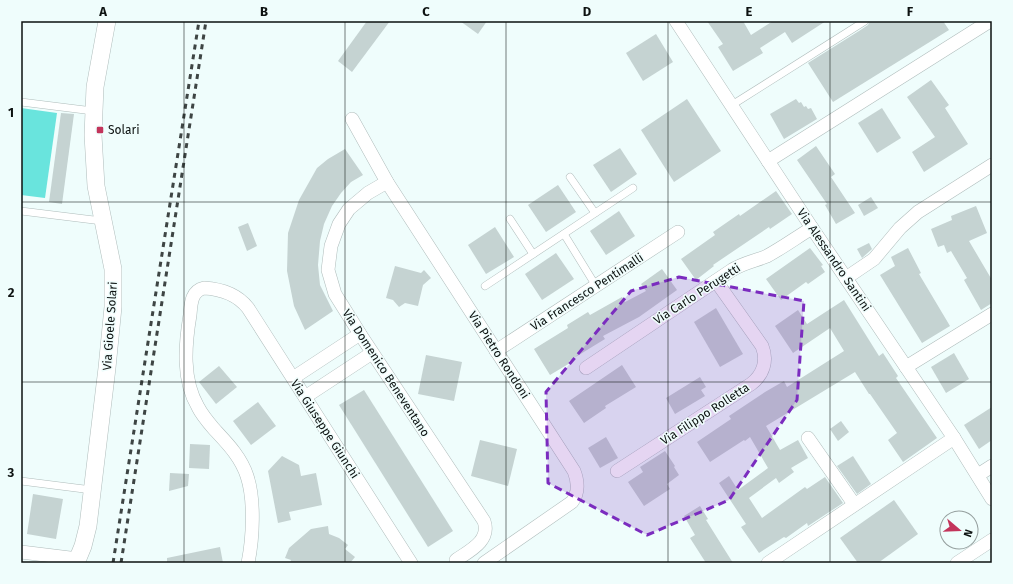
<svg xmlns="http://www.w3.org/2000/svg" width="1013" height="584" font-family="'Fira Sans',sans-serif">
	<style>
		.green { fill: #69e4dd }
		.building { fill: #c5d3d2 }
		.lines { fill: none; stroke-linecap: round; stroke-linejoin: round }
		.service-casing { stroke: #afbcbb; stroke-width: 8 }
		.minor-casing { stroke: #afbcbb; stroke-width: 14 }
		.tertiary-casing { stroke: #afbcbb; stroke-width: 18 }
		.service { stroke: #fff; stroke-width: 7 }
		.minor { stroke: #fff; stroke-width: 13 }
		.tertiary { stroke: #fff; stroke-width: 17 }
		.rail { stroke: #3e4544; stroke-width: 3; stroke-dasharray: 5 5; stroke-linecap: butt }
		.marked { fill: #7b2cbf; fill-opacity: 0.2; stroke: #7b2cbf; stroke-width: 3; stroke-dasharray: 8 5; stroke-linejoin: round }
		.grid { fill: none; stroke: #0d1211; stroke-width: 1; stroke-opacity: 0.55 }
		.poi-dot { fill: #c3345b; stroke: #effdfc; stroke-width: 1.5 }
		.labels { text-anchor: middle; stroke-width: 3; stroke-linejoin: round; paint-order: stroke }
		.poi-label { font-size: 12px; fill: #0d1211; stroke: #effdfc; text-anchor: start }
		.street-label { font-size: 12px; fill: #0d1211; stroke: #effdfc }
		.neatline { fill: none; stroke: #0d1211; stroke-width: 1.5 }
		.grid-label { font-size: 13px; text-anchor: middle; font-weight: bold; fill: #0d1211 }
	</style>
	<rect width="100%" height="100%" fill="#effdfc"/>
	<path class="green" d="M21,108L57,113L45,198L21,195Z"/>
	<g class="building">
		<path d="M367,21H390L352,72L338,61Z"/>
		<path d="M460,21H487L478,34Z"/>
		<path d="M707,21H743L751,35L773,21H826L792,43L785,32L760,48L763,53L733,71L718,47L723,44Z"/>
		<path d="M870,21H943L949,30L833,102L808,63L859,31L868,25Z"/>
		<path d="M656,34L673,62L643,81L626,53Z"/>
		<path d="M931,80L949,105L945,108L968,144L924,172L912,152L935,137L907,97Z"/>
		<path d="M687,99L721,151L674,182L641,130Z"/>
		<path d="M796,99L799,103L801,102L804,107L806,106L808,109L811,108L817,119L784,139L770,114Z"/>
		<path d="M882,108L901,138L877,153L858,123Z"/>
		<path d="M61,113L74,114L62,204L49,202Z"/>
		<path d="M816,146L835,174L831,177L855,213L836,224L825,205L827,204L797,160Z"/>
		<path d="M620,148L637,174L611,192L593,165Z"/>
		<path d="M345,149L363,175L351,182L341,193L332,206L324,224L320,241L318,265L320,285L333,311L305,330L294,306L287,271L288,233L299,200L317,168L328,159Z"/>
		<path d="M558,185L576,212L546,232L528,205Z"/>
		<path d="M776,191L792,214L770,229L769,227L713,265L714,266L696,280L681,259L715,235L713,232L739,214L740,216Z"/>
		<path d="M871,197L878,208L864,216L858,205Z"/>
		<path d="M976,206L987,233L969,241L992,280V303L981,310L964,280L967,278L951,251L947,253L944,245L938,247L931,229L952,220L951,216Z"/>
		<path d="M619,211L635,236L606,255L590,231Z"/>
		<path d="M248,223L257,246L247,251L238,227Z"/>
		<path d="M495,227L514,257L486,274L468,245Z"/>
		<path d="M869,243L872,249L862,258L857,249Z"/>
		<path d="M810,248L823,265L821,266L825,272L808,284L806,282L781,300L766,279Z"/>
		<path d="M908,248L921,273L919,274L950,326L922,343L880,275L895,266L891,257Z"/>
		<path d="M556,253L574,279L542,300L525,274Z"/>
		<path d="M395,266L421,273L424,270L431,278L423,285L418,306L405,303L399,307L393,300L386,298Z"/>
		<path d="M662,269L677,290L639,317L603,336L605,339L569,361L570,363L550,375L534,349L568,328L567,325L588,312L590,315L622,297L625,302L646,291L641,284Z"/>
		<path d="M844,300L879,356L883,353L898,376L896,378L937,438L903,462L888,440L897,433L870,394H869L855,372L766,426L780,450L798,440L808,458L791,468L794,472L779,483L776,478L749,498L762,518L805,487L807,489L825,477L843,503L808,526L807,523L786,538L784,537L759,553L741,527L746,524L719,483L729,476L738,490L768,468L750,437L745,441L744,440L710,462L697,442L731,419L729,416L765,392L784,381L787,387L844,351L830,328L793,353L775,326L798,310L807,324Z"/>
		<path d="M716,308L743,354L720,367L694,322Z"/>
		<path d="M954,353L969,379L946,393L931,367Z"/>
		<path d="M426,355L462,362L454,401L418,394Z"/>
		<path d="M622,365L636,387L605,406L606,408L584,423L569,401Z"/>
		<path d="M219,366L237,387L216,404L199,382Z"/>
		<path d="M700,377L706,387L701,390L705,396L675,414L666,398Z"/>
		<path d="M364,390L453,531L428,547L339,405Z"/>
		<path d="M258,402L276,426L251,445L233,421Z"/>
		<path d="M992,407V440L979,449L964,425Z"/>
		<path d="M841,421L849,432L838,441L830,429Z"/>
		<path d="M606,437L618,458L600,468L588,448Z"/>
		<path d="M480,440L517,449L508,486L471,476Z"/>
		<path d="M190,444L210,445L209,469L189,468Z"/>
		<path d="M665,451L675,466L674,467L679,475L667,484L670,489L644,506L628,482L643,472L640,467Z"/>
		<path d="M282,456L299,465L301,476L316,473L322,505L289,512L291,520L278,523L268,471Z"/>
		<path d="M853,456L871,484L857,494L837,466Z"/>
		<path d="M170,473L189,474L188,486L169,491Z"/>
		<path d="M33,494L63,499L56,539L27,534Z"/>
		<path d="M894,500L918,534L878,563H858L840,538Z"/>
		<path d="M700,506L708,519L706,520L733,563H706L690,538L695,535L684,516Z"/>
		<path d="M328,526L329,534L339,538L348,545L345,549L355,557L350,563H290L291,560L285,558L289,548L311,529Z"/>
		<path d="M220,547L223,563H167V558Z"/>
	</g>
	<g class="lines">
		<defs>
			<g id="service">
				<path d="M21,102L93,111"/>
				<path d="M732,105L865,21"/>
				<path d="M570,177L595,213"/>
				<path d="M21,211L102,221"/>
				<path d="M510,219L533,254"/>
				<path d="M564,234L596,286"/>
				<path d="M485,286L633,188"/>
				<path d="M21,481L92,490"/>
			</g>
			<g id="minor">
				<path d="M676,21L812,228L954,438L992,499"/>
				<path d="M352,119L387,182L574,471C578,481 579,493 572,502L484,563"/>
				<path d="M768,161L990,21"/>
				<path d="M387,182L368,193L349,209L339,224L331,246L328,270L335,294L360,334L484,521C491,541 469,551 456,560"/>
				<path d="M846,278L874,259L900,228L918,212L992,165"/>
				<path d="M496,351L678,232"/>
				<path d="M906,367L992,314"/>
				<path d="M586,368L732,270C743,263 755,261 767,256C782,248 797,237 812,228"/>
				<path d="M293,378L360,334"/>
				<path d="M305,397L372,353"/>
				<path d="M808,438L854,504"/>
				<path d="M617,471L751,384C763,375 768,361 762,346L716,281"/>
				<path d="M978,475L992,466"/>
				<path d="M21,552L78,559"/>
				<path d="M248,563C253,538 255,500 247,476C241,457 227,443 214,429C208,422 202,415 198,407C182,380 185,345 190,315C191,304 191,291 204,288C221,289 237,294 248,308L411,563"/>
				<path d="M768,563L954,438"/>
				<path d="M957,563L992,540"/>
			</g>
			<path id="tertiary" d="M76,563L83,546L88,526L107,368L113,307V269L96,186L93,135L95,87L107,21"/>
		</defs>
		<use href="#service" class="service-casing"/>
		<use href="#minor" class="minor-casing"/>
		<use href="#tertiary" class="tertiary-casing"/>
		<use href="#service" class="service"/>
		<use href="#minor" class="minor"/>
		<use href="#tertiary" class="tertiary"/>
		<g class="rail">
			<path d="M113,563L199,21"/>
			<path d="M121,563L206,21"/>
		</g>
	</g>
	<path class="marked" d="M679,277L804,301L797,400L729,500L647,535L548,483L546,392L631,291Z"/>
	<path class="grid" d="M184,21V563M345,21V563M506,21V563M668,21V563M830,21V563M21,202H992M21,382H992"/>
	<rect class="poi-dot" x="96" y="126" width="8" height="8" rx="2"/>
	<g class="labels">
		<g class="poi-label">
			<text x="108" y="134">Solari</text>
		</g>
		<g class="street-label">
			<text transform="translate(834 260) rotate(56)" y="4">Via Alessandro Santini</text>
			<text transform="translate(587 292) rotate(-33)" y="4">Via Francesco Pentimalli</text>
			<text transform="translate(697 294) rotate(-33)" y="4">Via Carlo Perugetti</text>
			<text transform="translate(110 326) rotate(-86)" y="4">Via Gioele Solari</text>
			<text transform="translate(499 355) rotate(57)" y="4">Via Pietro Rondoni</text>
			<text transform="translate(386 373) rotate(57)" y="4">Via Domenico Beneventano</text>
			<text transform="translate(705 414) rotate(-33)" y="4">Via Filippo Rolletta</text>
			<text transform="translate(325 429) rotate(57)" y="4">Via Giuseppe Giunchi</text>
		</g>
	</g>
	<rect width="1013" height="584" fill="none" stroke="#effdfc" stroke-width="44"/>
	<g transform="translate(959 530) rotate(109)"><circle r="19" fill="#effdfc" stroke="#959f9e"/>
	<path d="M0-3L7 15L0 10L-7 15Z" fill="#c3345b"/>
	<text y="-6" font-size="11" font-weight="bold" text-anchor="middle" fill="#0d1211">N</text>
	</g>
	<rect x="22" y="22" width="969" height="540" class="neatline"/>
	<g class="grid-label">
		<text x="103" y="16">A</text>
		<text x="264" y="16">B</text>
		<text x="426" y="16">C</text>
		<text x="587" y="16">D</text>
		<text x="749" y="16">E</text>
		<text x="910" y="16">F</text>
		<text x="11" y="117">1</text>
		<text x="11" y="297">2</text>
		<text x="11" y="477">3</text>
	</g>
</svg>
